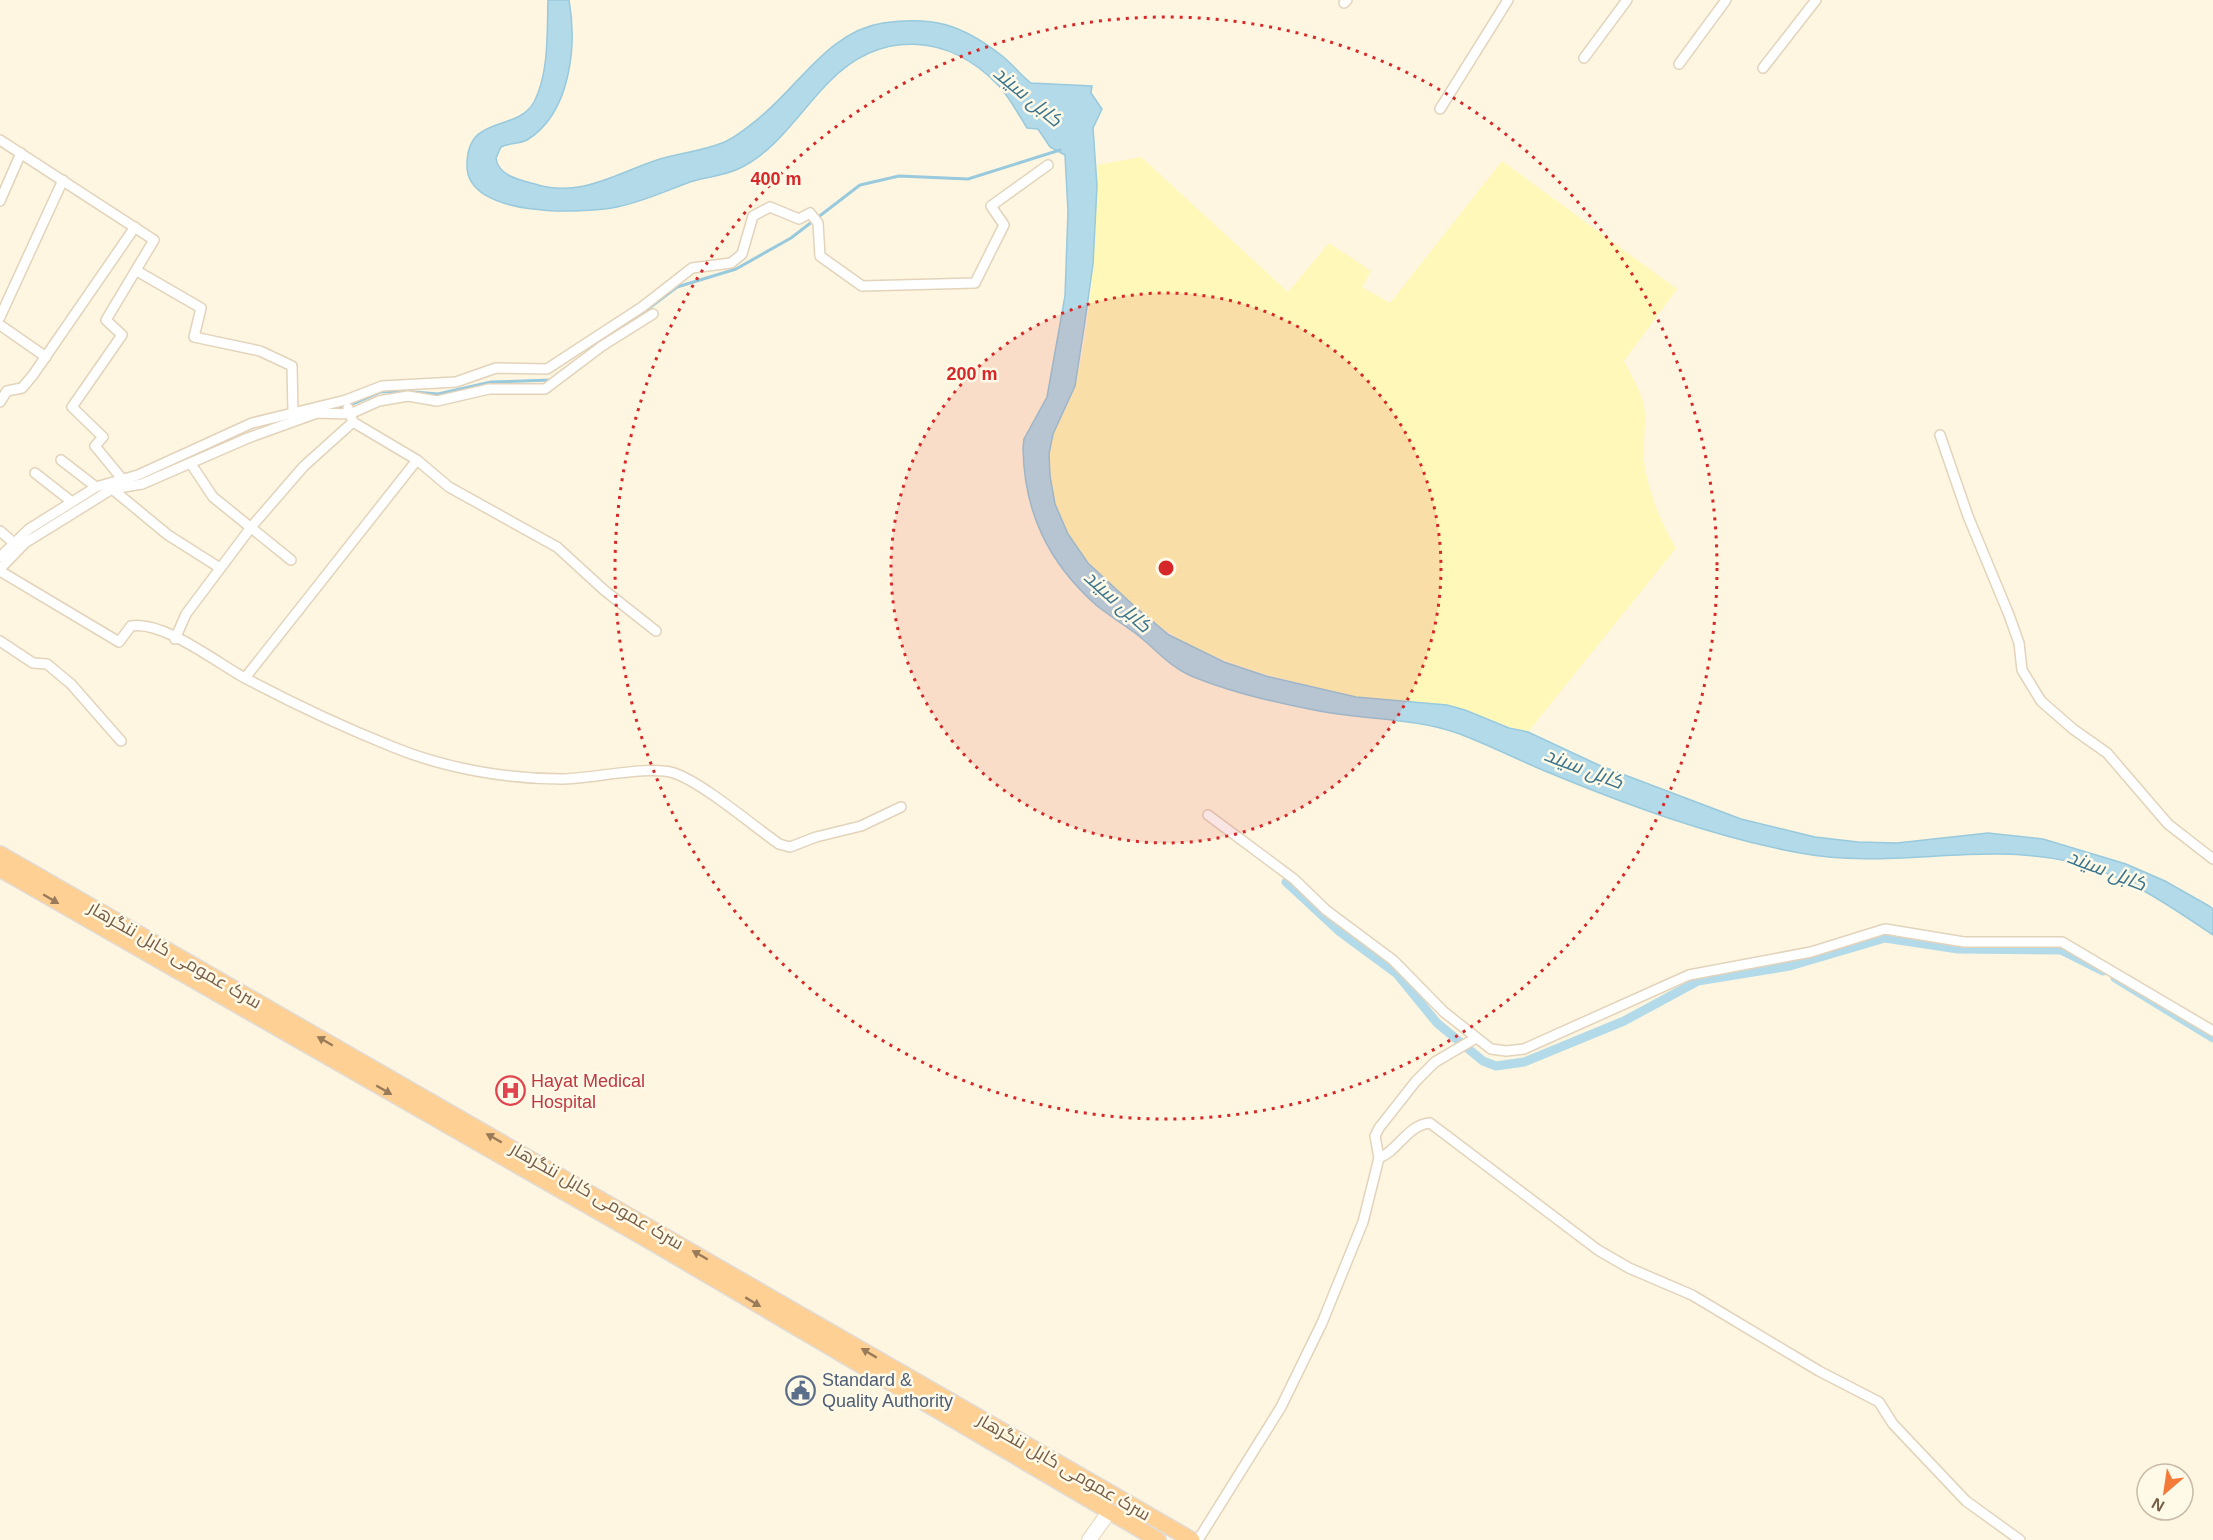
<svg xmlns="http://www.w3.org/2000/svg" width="2213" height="1540" font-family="Helvetica,Cairo,sans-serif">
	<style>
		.sand { fill: #fff8b9 }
		.water { fill: #b3dae9; stroke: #98c9dc; stroke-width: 1.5 }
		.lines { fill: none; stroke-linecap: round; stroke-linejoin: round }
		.stream { stroke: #98c9dc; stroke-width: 3 }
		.canal { stroke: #b3dae9; stroke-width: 9 }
		.minor-casing { stroke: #e3d3bb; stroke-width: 12 }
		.secondary-casing { stroke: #e9d5b8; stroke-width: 16 }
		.trunk-casing { stroke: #e1dbd6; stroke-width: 18 }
		.minor { stroke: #fff; stroke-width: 9 }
		.secondary { stroke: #fff; stroke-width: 14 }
		.trunk { stroke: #fed094; stroke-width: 15 }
		.oneway { fill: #997a59 }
		.ring { fill: none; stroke: #d62828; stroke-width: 3; stroke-dasharray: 3 6 }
		.labels { text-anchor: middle; stroke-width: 5; stroke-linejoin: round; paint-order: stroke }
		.street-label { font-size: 18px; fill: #775d45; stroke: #fff9e8 }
		.health-label { font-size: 18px; fill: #be3a42; stroke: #fff9e8; text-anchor: start }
		.service-label { font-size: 18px; fill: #4e5e75; stroke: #fff9e8; text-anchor: start }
		.water-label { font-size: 20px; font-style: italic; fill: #3c758d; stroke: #fff9e8 }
		.centre { fill: #d62828; stroke: #fff9e8; stroke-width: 3 }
		.ring-label { font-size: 18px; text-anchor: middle; font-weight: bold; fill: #d62828; stroke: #fff9e8; stroke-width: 5; stroke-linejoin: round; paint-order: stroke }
	</style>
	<rect width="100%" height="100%" fill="#fef6e0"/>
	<path class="sand" d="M1141,157L1288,292L1329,243L1371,271L1362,287L1390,303L1502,161L1677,289L1624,361C1630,373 1638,386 1642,399C1649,419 1642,439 1644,460C1647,488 1661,524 1676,548L1528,732C1500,726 1475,710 1447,705C1426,701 1404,703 1383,701C1358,698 1333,691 1308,685C1218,664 1161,640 1097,571C1067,540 1045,498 1049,453C1052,428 1068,410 1075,386C1092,321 1096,233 1097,165Z"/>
	<path class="water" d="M548,0H569C577,45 571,113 527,140C519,144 509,143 501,147L496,158C498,176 520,180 535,184C581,199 618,172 660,159C680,153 702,151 722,143C735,138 748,127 759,118C799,86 829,31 883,23C933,16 961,24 1001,55C1012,63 1020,75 1031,83L1092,86L1091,93L1102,109L1093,128L1097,186L1093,264L1085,321L1075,386L1053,434L1049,454L1050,476L1055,504L1068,534L1088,563L1132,604L1169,635L1224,662L1266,676L1356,697L1447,705L1465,710L1509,728L1528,732L1601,766L1741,819L1815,837L1858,842L1897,843L1988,833L2043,839L2126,864L2165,881L2209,906L2213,909V935C2167,904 2123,873 2067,861C1979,842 1889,870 1800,853C1713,837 1627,805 1545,771C1516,759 1487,744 1457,733C1412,717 1361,720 1314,710C1272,702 1229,692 1189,675C1167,665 1154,647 1135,633C1122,623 1108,615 1096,605C1048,562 1024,512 1023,448L1024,439L1047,397L1065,296L1068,211L1065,155L1050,147L1038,129L1027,128C1018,114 1010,98 999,86C949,33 880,29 829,82C800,111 776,152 738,169C723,176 705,177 690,182C666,191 642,202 617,207C582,214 466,218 467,165C467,113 517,133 534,102C549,74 547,32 548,0Z"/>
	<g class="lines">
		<g class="stream">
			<path d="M620,330L677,287L736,269L791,238L860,185L899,176L968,179L1060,150"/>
			<path d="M330,409L350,405L380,392L402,391L438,394L491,382L552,380"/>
			<path d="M219,446L274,424"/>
			<path d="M41,528L60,515"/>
		</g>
		<g class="canal">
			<path d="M1286,882L1340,932L1397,974L1437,1023L1483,1061L1496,1066L1524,1062L1624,1021L1698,981L1790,966L1885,938L1958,949L2061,950L2103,971"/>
			<path d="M2115,978L2213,1038"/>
		</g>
		<defs>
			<g id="minor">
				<path d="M1344,3L1347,0"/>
				<path d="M1584,58L1627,0"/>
				<path d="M1679,64L1726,0"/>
				<path d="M1763,68L1816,0"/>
				<path d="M1440,109L1508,0"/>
				<path d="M0,140L154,240L106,320L122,335L72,407L103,437L95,446L123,480"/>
				<path d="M0,201L21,153"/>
				<path d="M137,271L201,308L194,337L260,351L292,366L293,411"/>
				<path d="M0,317L63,180"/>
				<path d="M0,325L46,357"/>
				<path d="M0,402L7,391L22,388L33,375L135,227"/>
				<path d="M348,408L353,422L417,460L449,487L557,547L604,590L656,631"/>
				<path d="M1940,435L1968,516L2009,615L2019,643L2022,670L2041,701L2073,729L2107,753L2168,824L2213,859"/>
				<path d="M61,460L96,487"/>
				<path d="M191,464L213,497L291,560"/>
				<path d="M35,473L72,502"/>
				<path d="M111,488L168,535L220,568"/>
				<path d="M0,531L14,543"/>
				<path d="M0,557L29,529L96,487L138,475L252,423L346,400L382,386L456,382L496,368L547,369L642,307L692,268L731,263L742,254L753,216L770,207L799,219L810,213L818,223L820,256L862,286L975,283L1004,225L991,206L1048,165"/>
				<path d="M0,569L25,543L112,489L142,484L248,438L317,413L350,414L379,401L408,396L437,401L489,389H545L602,346L653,314"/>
				<path d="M0,571L119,642L131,626C163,620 217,663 245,678C292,703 343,727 393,747C444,768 506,779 561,779C591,779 649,765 674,773C703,783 752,825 779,844L790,847L816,837L861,826L901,807"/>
				<path d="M175,639L186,614L252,526L304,466L353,422"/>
				<path d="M0,641L33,663L47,664L71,684L121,741"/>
				<path d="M245,678L417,460"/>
				<path d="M1208,815L1294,879L1326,910L1393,960L1444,1012L1491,1049L1506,1051L1524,1049L1689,975L1811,952L1885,929L1964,942H2062L2213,1031"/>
				<path d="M1379,1158C1398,1151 1407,1125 1430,1123L1598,1250L1629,1268L1692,1295L1819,1371L1879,1402L1893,1424L1966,1501L2020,1540"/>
				<path d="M1198,1540L1281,1407L1322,1323L1363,1222L1379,1158L1375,1136L1379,1128L1416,1081L1435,1062L1476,1038"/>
			</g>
			<path id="secondary" d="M1089,1540L1109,1512"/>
			<g id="trunk">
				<path d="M0,854L1192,1540"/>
				<path d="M0,869L655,1244L1158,1540"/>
			</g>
		</defs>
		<use href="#minor" class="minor-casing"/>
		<use href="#secondary" class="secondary-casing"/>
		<use href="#trunk" class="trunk-casing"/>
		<use href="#minor" class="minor"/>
		<use href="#secondary" class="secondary"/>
		<use href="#trunk" class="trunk"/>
	</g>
	<defs><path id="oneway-solid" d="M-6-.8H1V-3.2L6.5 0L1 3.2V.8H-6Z" transform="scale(1.5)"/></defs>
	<g class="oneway">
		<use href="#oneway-solid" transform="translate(51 899) rotate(30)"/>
		<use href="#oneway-solid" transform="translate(325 1041) rotate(-150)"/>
		<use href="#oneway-solid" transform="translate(384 1090) rotate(30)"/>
		<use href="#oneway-solid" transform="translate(494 1138) rotate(-150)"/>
		<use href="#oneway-solid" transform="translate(700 1255) rotate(-150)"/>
		<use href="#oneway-solid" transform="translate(753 1302) rotate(31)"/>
		<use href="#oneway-solid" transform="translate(869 1353) rotate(-149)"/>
	</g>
	<circle cx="1166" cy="568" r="275" fill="#d62828" fill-opacity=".12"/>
	<g class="ring">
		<circle cx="1166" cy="568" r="275"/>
		<circle cx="1166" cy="568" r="551"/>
	</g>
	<defs>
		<symbol id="hospital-ring" viewBox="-11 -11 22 22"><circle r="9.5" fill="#fff9e8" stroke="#e0444e" stroke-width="1.5"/><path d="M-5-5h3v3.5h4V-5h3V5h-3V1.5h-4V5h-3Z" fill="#e0444e"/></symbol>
		<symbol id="civic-ring" viewBox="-11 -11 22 22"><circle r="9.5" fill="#fff9e8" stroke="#5c6f8a" stroke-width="1.5"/><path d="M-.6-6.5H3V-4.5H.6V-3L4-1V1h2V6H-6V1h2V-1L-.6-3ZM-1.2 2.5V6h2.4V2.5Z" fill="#5c6f8a"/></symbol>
	</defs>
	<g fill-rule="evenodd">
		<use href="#hospital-ring" x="494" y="1074" width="33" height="33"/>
		<use href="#civic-ring" x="784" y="1374" width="33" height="33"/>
	</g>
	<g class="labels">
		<g class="street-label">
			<text transform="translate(175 955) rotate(30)" y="6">سرک عمومی کابل ننگرهار</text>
			<text transform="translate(597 1196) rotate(30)" y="6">سرک عمومی کابل ننگرهار</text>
			<text transform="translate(1064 1467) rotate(30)" y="6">سرک عمومی کابل ننگرهار</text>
		</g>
		<g class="health-label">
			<text x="531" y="1087">Hayat Medical<tspan x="531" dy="21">Hospital</tspan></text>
		</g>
		<g class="service-label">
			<text x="822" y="1386">Standard &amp;<tspan x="822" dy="21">Quality Authority</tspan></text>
		</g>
		<g class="water-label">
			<text transform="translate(1028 96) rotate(40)" y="7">کابل سيند</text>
			<text transform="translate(1118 601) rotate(42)" y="7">کابل سيند</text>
			<text transform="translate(1584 768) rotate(21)" y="7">کابل سيند</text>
			<text transform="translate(2107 870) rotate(21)" y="7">کابل سيند</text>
		</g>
	</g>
	<circle cx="1166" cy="568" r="9" class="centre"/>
	<g class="ring-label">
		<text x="776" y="185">400 m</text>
		<text x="972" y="380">200 m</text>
	</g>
	<g transform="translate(2165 1492) rotate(209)"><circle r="28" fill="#fff9e8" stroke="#c9bba7" stroke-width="1.5"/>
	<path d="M0-4.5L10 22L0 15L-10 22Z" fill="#f47a39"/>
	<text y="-9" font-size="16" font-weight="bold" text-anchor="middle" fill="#775d45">N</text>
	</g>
</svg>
